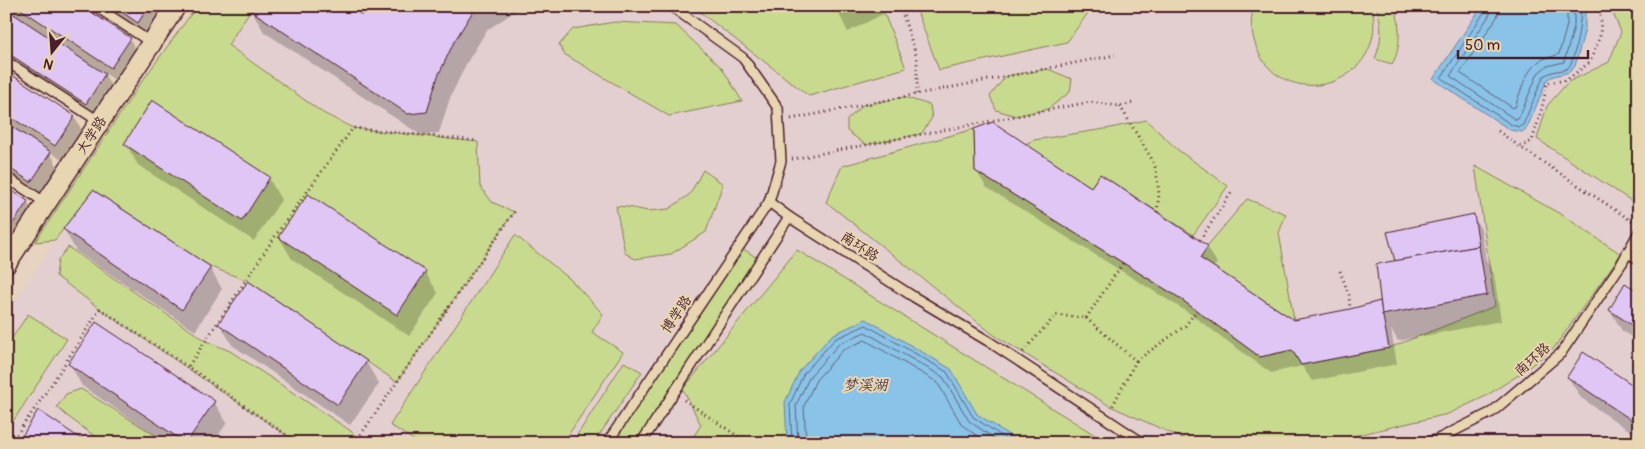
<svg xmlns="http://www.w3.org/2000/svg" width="1645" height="449" font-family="Pangolin,'LXGW WenKai TC',sans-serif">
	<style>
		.built { fill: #e4cfd0 }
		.green { fill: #c8da8e; stroke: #897c5c }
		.water { fill: #89c3e8; stroke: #70819c }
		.shadow { fill: #0003 }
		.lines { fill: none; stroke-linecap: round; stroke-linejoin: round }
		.shore { stroke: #636177; stroke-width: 1 }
		.building { fill: #e0c6f5; stroke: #4a1f2b }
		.service-casing { stroke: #4a1f2b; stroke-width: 12 }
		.minor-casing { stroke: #4a1f2b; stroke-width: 22 }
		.path { stroke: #4a1f2b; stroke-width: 3; stroke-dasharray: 1 4; stroke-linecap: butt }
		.service { stroke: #e8d6b3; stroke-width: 9 }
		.minor { stroke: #e8d6b3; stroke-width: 19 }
		.labels { text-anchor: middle; stroke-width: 4; stroke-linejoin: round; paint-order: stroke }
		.street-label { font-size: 14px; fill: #4a1f2b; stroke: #e8d6b3 }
		.water-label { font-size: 15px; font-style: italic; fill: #574051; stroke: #e8d6b3 }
	</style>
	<rect width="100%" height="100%" fill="#e6d3c0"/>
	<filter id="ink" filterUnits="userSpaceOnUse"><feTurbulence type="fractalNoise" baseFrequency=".02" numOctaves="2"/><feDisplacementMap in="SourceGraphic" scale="10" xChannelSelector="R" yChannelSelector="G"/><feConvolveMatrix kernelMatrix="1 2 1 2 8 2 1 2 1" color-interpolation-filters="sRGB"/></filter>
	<g filter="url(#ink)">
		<path class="built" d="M209,6H1639V443H6V315Z"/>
		<g class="green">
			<path d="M197,6H253L228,45L323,113L353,128L478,142L480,186L492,202L514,212L397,382L248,281L211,267L93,190L55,240L35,242L140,84Z"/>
			<path d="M692,6H881L906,68L809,96Z"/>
			<path d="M915,6H1093L1067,42L939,70Z"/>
			<path d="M1254,6H1372C1390,91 1274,116 1254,40C1251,29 1250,17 1254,6Z"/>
			<path d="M1376,6H1395C1400,24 1402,48 1392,64L1375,59C1382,41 1383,25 1376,6Z"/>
			<path d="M1610,6H1639V206L1537,139L1547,106L1568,82L1609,62L1621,32Z"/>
			<path d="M615,22L676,25L722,68L742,101L669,116L564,54L559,45L573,29Z"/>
			<path d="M1048,69L1072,79L1070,92L1048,109L1016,116L996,110L990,96L1006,76Z"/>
			<path d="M904,97L930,105L932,118L921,134L866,145L847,131V120L863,105Z"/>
			<path d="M1146,120L1178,150L1228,186L1193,235L1100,174L1091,187L1025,144L1034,140L1111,128Z"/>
			<path d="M974,129L975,171L1178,297L1260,357L1292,350L1301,365L1389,348L1495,306L1475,166L1562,215L1621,254L1554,348L1520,374L1486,396L1448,414L1323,443H1193L1108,405L994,335L826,202L842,166Z"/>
			<path d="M703,170L723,184L706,232L671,254L635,259L625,253L616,206L628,207L648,211L669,209L690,194Z"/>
			<path d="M1247,199L1286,214L1279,233L1294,320L1200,258L1208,245Z"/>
			<path d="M515,235L570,279L603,314L592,332L623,352L563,443H418L390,425Z"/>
			<path d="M68,247L206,341L230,351L351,431L358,439L355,443H298L100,309L56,276L58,260Z"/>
			<path d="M740,247L759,259L638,443H612Z"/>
			<path d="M797,250L1108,443H689L701,425L683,389Z"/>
			<path d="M28,314L67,339L6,432V347Z"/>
			<path d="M624,362L642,372L594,443H572Z"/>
			<path d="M81,389L168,443H104L67,416L57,407L66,394Z"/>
		</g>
		<g class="water">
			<path d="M1482,6H1585V29L1575,66C1568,77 1556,72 1547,80L1527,128L1522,132L1510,130L1433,79Z"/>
			<path d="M866,319L951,369L977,414L1021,443H787L785,402L800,370L832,335Z"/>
		</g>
		<g class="shadow">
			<path d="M6,6H79L130,39L139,56L121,84L103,72L114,91L95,120L6,61Z"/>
			<path d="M98,6H164L166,10L147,38Z"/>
			<path d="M370,6H523L487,30L466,64L450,98L439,133L421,135L264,32L251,10L362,17Z"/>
			<path d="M835,6H879L883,14L848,32Z"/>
			<path d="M6,72L74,117L84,133L65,162L49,151L59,169L41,197L6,175Z"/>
			<path d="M153,102L269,178L281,200L254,241L138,165L126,144Z"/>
			<path d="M976,170L1091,189L1207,246L1217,263L1213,268L1293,321L1350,310L1382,302L1396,262L1473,216L1481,229L1486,260L1494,274L1501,321L1398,341L1391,329L1397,364L1312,381L1302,366L1271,373L1189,313L986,187Z"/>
			<path d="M6,188L27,202L37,218L18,247L6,239Z"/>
			<path d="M308,196L425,272L438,293L409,336L292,259L279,237Z"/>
			<path d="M64,229L210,268L222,289L195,331L76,251Z"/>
			<path d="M248,283L366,362L379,384L350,425L232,345L220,324Z"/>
			<path d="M1639,293V342L1622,331L1610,310Z"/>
			<path d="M96,324L214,402L227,423L213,443H167L82,386L70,364Z"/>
			<path d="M1568,377L1639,390V437L1581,398Z"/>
		</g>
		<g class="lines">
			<g class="shore">
				<path d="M1486,6L1485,11L1441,78L1512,125L1519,127L1523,125L1543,77C1552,69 1563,72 1568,68C1576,60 1581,18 1581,6"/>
				<path d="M1492,6L1490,14L1450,76L1516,120L1519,118L1538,73L1547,66L1564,62L1574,27V6"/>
				<path d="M1500,6L1497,17L1460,73L1513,108L1515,107C1521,91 1526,67 1543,59C1548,57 1554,57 1559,54L1567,25V6"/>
				<path d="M792,443L790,404L804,373L835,339L866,325L947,372L973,417L1012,443"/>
				<path d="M798,443L796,405L810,376L839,344L865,332L943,377L969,421L1001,443"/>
				<path d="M806,443L804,406L816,380L843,350L865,340L937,382L962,425L987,443"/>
			</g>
		</g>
		<g class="building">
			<path d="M16,6H82L131,38L111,68Z"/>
			<path d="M113,6H149L138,23Z"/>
			<path d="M253,6H348L362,15L368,6H479L475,8L454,42L438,76L427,112L408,114L250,10Z"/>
			<path d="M6,9L105,74L86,104L6,52Z"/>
			<path d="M6,71L75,116L55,146L6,114Z"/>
			<path d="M152,100L270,177L242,221L124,144Z"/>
			<path d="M993,122L1091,187L1100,174L1208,246L1200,258L1294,320L1350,309L1380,301L1389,348L1301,365L1292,350L1260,357L1178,297L975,171L974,129Z"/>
			<path d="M6,123L51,152L31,182L6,166Z"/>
			<path d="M6,187L28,201L8,231L6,230Z"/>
			<path d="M93,190L211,267L182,310L63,229Z"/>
			<path d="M308,194L426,271L397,315L278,237Z"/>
			<path d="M1474,214L1479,246L1395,261L1387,232Z"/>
			<path d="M1479,246L1487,295L1382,315L1376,264Z"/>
			<path d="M248,281L367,361L338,405L218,324Z"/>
			<path d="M1625,283L1639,292V330L1609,310Z"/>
			<path d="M96,322L215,401L186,443L68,364Z"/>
			<path d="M1583,352L1639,389V425L1567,377Z"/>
			<path d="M38,410L87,443H18Z"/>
		</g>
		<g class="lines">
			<defs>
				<g id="service">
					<path d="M95,6L152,43"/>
					<path d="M671,6L743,58L778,108L781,161L769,202L789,217L914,297L988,341L1143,443"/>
					<path d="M6,61L100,122"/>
					<path d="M6,177L46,203"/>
					<path d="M1627,252L1639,260"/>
					<path d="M607,443L769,202"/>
					<path d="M641,443L789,217"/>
					<path d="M1425,443L1436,440L1492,412L1561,353L1622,263L1639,232"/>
				</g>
				<path id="minor" d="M6,264L176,6"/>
			</defs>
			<use href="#service" class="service-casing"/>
			<use href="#minor" class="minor-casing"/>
			<g class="path">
				<path d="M900,6L917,58V94"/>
				<path d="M1597,6L1601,19L1600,37L1590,62L1567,80L1547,83L1542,108L1532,141L1520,147L1632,221"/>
				<path d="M1120,106L1151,158L1156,169L1159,194L1157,212"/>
				<path d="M791,119L1115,55"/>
				<path d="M1498,131L1520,147"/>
				<path d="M792,159L1090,102L1120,106L1133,103"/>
				<path d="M1200,240L1233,190"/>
				<path d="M1340,271L1349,295L1350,309"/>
				<path d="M1086,318L1123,263"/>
				<path d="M1023,352L1056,315L1086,318L1136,361L1111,409"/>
				<path d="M1136,361L1185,326L1197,310"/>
				<path d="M684,400L748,443"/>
				<path d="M11,443L53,382L100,309L188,367"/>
				<path d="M298,443L188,367L276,235L353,128L478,141"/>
				<path d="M355,443L515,211"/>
			</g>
			<use href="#service" class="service"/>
			<use href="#minor" class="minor"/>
		</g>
	</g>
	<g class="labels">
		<g class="street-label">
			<text transform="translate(91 135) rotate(-57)" y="5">大学路</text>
			<text transform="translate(860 246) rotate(33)" y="5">南环路</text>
			<text transform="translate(676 314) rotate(-56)" y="5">博学路</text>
			<text transform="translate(1532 359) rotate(-42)" y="5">南环路</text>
		</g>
		<g class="water-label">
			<text x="865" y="390">梦溪湖</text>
		</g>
	</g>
	<rect width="1645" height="449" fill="none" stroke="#e8d6b3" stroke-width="25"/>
	<rect x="12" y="12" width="1620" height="424" fill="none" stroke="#4a1f2b" stroke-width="2" filter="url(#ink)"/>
	<g transform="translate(52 52) rotate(197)" stroke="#e8d6b3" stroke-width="4" paint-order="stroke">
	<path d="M0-4L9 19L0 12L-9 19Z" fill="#4a1f2b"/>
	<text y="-8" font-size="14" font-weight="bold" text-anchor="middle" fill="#4a1f2b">N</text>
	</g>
	<path d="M1458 50v8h130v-8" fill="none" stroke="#4a1f2b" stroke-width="2.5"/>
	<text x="1465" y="50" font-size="15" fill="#4a1f2b" stroke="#e8d6b3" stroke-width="4" paint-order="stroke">50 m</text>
</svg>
